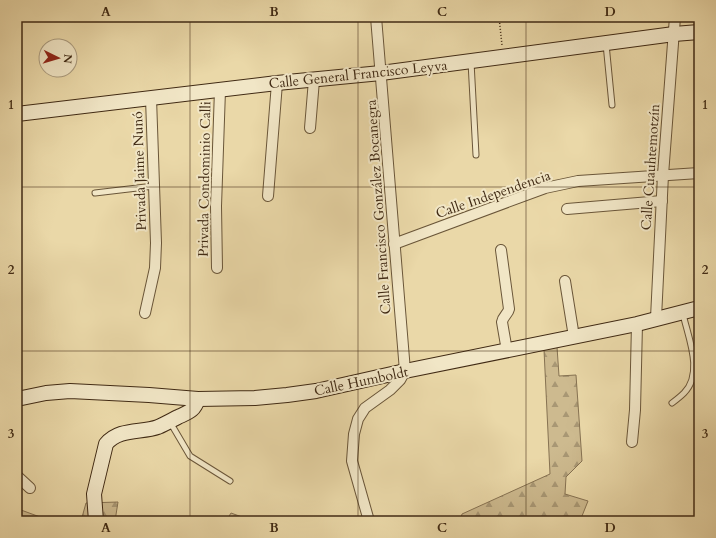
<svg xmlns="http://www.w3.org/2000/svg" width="716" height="538" font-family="Cardo,serif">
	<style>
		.forest { fill: url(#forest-firs); stroke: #867252 }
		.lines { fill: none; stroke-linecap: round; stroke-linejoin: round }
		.lane-casing { stroke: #6a5639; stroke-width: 7 }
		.street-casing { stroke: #6a5639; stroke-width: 12 }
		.secondary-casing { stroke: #402a14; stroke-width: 16 }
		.path { stroke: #402a14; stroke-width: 1.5; stroke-dasharray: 1 2; stroke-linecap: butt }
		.lane { stroke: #f1e6c6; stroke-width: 5 }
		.street { stroke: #f1e6c6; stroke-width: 10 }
		.secondary { stroke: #f1e6c6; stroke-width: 14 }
		.grid { fill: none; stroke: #402a14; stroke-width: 1; stroke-opacity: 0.55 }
		.labels { text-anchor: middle; stroke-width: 4; stroke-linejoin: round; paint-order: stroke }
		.street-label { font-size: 14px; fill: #402a14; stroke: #f1e6c6 }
		.neatline { fill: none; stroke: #402a14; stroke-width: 1.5 }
		.grid-label { font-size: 13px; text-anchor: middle; font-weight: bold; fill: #402a14 }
	</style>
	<defs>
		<pattern id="forest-firs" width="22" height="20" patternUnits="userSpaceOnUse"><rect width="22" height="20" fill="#cdba8f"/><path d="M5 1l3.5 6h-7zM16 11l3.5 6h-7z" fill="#a89774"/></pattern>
	</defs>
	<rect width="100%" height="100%" fill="#ead8a8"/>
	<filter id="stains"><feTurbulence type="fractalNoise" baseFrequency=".005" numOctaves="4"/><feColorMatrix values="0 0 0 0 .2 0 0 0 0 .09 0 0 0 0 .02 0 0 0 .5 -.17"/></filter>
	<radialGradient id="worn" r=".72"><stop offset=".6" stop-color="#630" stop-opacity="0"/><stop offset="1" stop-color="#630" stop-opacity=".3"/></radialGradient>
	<g class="forest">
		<path d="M557,347L559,376L576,375L582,461L566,477L565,494L588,501L580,521H460L462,514L550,474L544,350Z"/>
		<path d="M118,502L115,521H81L86,503Z"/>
		<path d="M17,509L21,510L51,521H17Z"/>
		<path d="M231,513L253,521H226Z"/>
	</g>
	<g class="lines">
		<defs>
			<g id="lane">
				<path d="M606,44L612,105"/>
				<path d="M471,62L476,155"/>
				<path d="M95,193L154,186"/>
				<path d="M672,403C676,400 680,397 684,393C704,373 688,337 683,314"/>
				<path d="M170,422L190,456L230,481"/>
			</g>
			<g id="street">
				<path d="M310,128L314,80"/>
				<path d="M268,196L277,83"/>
				<path d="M567,209L662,201"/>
				<path d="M394,244L545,188L578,181L699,173"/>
				<path d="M501,250L509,309C508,314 503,316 502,322L507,351"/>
				<path d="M217,268L216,206L220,90"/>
				<path d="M565,281L574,337"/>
				<path d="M145,313L155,268L156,243L151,98"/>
				<path d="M656,318L663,175L675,17"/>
				<path d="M632,442L635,410L637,324"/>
				<path d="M17,476L30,488"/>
				<path d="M369,521L352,461L354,434L358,419L365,408L390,390L400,380L405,371L376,17"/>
			</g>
			<g id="secondary">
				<path d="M17,114L277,83L381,73L674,34L699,32"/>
				<path d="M17,399L46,393L70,391L149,395L198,399L255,398L287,395L316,391L405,371L637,324L699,308"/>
				<path d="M96,521L94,494L106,444C119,428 141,433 158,427C165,424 172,420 178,417C189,412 194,411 198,399"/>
			</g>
		</defs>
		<use href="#lane" class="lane-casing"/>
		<use href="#street" class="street-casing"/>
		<use href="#secondary" class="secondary-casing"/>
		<path class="path" d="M499,17L502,45"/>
		<use href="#lane" class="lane"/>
		<use href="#street" class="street"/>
		<use href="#secondary" class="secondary"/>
	</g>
	<path class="grid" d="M190,17V521M358,17V521M526,17V521M17,187H699M17,351H699"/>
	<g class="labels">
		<g class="street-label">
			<text transform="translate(358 74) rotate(-6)" y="5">Calle General Francisco Leyva</text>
			<text transform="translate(650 167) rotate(-86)" y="5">Calle Cuauhtemotzín</text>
			<text transform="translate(139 171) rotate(-92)" y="5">Privada Jaime Nunó</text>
			<text transform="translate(204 179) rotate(-89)" y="5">Privada Condominio Calli</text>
			<text transform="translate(493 194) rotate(-19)" y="5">Calle Independencia</text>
			<text transform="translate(378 207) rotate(-94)" y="5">Calle Francisco González Bocanegra</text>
			<text transform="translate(361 381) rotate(-12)" y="5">Calle Humboldt</text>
		</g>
	</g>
	<rect width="716" height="538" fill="none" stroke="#ead8a8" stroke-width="44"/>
	<g transform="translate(58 58) rotate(95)"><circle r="19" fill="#f1e6c6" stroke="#aa9b7f"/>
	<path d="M0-3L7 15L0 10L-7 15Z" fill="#8f2418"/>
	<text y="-6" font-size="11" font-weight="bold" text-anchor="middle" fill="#402a14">N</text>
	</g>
	<rect x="22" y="22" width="672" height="494" class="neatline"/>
	<g class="grid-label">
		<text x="106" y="16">A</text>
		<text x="274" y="16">B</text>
		<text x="442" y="16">C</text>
		<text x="610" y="16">D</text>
		<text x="11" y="109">1</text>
		<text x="705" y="109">1</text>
		<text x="11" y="274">2</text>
		<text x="705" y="274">2</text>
		<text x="11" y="438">3</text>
		<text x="705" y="438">3</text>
		<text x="106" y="532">A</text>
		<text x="274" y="532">B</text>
		<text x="442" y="532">C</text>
		<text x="610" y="532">D</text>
	</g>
	<rect width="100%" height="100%" filter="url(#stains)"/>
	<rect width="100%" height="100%" fill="url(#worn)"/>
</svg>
